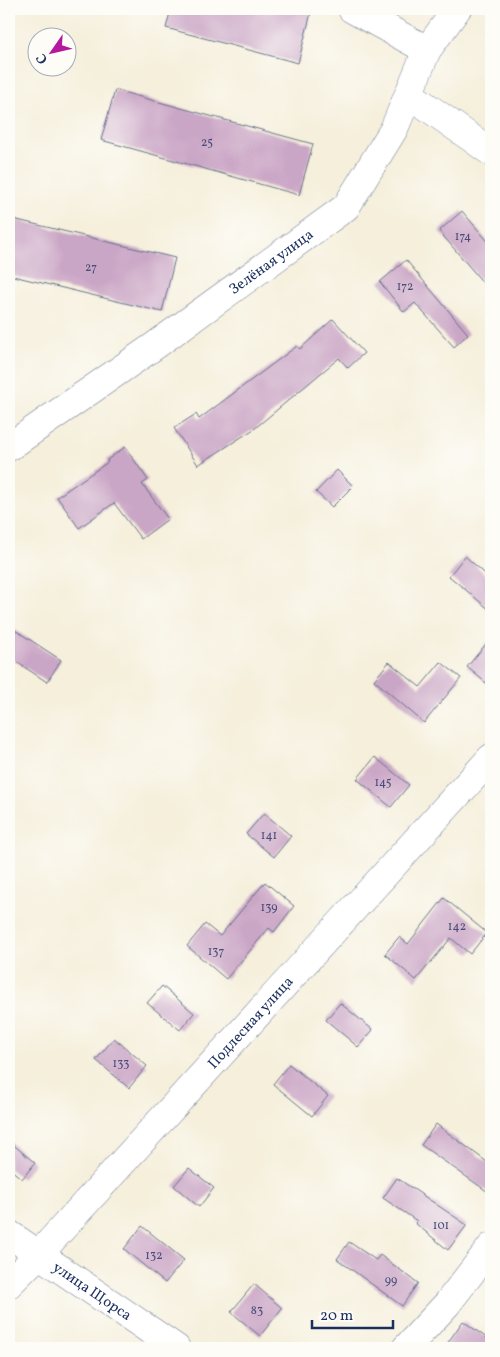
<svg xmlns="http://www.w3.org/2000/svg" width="500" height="1357" font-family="Vollkorn,serif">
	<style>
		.building { fill: #caa6c6 }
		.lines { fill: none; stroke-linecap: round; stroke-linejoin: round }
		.street-casing { stroke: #67728a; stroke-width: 29 }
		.street { stroke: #fff; stroke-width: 28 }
		.labels { text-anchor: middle; stroke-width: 5; stroke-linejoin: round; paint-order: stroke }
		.number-label { font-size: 12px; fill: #474d78 }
		.street-label { font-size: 15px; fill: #1b2f5e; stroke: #fdfcf7 }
	</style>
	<rect width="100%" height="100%" fill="#fdfcf7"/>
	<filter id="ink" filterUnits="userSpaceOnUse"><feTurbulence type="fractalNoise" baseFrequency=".02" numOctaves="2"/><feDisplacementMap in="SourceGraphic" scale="10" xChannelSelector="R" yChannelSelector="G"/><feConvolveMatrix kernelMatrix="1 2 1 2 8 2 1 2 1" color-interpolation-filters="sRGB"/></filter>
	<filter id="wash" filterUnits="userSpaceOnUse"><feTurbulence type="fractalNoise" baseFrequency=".0096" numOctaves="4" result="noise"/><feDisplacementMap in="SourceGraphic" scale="20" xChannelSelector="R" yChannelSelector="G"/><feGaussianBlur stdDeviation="1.12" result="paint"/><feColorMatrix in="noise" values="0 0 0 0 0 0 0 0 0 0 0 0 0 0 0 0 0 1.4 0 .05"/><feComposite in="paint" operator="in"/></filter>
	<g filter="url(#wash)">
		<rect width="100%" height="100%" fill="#f5efdb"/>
		<g id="blocks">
			<g class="building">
				<path d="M171,9H312L298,63L166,28Z"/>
				<path d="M115,90L313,144L299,195L101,140Z"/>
				<path d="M462,211L491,245V292L439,231Z"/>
				<path d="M9,218L175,258L162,312L9,275Z"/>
				<path d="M406,260L468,334L454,347L415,303L404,312L380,282Z"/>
				<path d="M333,319L364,353L348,368L339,358L254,429L198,465L174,428L196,414L199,419L297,346L300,349Z"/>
				<path d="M125,447L148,480L142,484L168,519L141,539L114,503L79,528L57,497L108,462L107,460Z"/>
				<path d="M337,470L353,486L332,507L316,492Z"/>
				<path d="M465,556L491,579V611L449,576Z"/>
				<path d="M9,626L61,660L47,682L9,657Z"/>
				<path d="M491,638V687L467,667Z"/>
				<path d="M389,662L420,687L441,662L461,678L424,723L374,680Z"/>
				<path d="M375,757L409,785L391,807L357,779Z"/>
				<path d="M264,813L291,836L274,857L246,834Z"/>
				<path d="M265,882L294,906L274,932L269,928L226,979L187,946L205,924L220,936Z"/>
				<path d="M444,898L487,933L470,954L451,938L416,980L385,954L399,937L408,944Z"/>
				<path d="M162,986L194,1013L180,1030L147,1003Z"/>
				<path d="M340,1003L373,1030L358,1047L326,1020Z"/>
				<path d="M114,1038L147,1066L129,1088L96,1060Z"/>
				<path d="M289,1064L328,1096L312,1116L273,1084Z"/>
				<path d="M436,1124L491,1165V1194L421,1145Z"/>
				<path d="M9,1141L35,1163L22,1179L9,1168Z"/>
				<path d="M189,1168L214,1188L199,1207L174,1186Z"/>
				<path d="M397,1178L467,1225L448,1250L415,1223L417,1221L383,1198Z"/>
				<path d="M142,1226L184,1260L165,1283L124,1249Z"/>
				<path d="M349,1242L376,1260L380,1255L418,1283L402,1306L337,1259Z"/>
				<path d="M254,1284L282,1308L260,1336L231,1312Z"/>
				<path d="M463,1321L491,1341V1348H444Z"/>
			</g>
		</g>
	</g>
	<g filter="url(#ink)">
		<use href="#blocks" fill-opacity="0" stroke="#67728a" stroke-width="1"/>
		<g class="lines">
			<defs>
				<g id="street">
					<path d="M352,9L427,50"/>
					<path d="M409,94L491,152"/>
					<path id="s1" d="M9,447L153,347L346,207L394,129L427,50L457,9"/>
					<path id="s2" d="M9,1234L176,1348"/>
					<path id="s3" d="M9,1284L39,1254L491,758"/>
					<path d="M406,1348L447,1304L491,1247"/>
				</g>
			</defs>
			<use href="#street" class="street-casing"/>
			<use href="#street" class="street"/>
		</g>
	</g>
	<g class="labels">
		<g class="number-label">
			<text x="207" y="146">25</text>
			<text x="463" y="240">174</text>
			<text x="91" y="271">27</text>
			<text x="405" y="290">172</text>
			<text x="383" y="786">145</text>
			<text x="269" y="839">141</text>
			<text x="269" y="911">139</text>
			<text x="457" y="930">142</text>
			<text x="216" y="955">137</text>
			<text x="121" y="1067">133</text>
			<text x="441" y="1229">101</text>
			<text x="154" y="1259">132</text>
			<text x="391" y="1284">99</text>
			<text x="257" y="1314">83</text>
		</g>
		<g class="street-label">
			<text dy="5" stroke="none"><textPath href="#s1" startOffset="321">Зелёная улица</textPath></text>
			<text dy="5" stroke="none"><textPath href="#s3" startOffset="356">Подлесная улица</textPath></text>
			<text dy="5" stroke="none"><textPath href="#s2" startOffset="101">улица Щорса</textPath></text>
		</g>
	</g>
	<rect width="500" height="1357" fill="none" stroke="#fdfcf7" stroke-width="30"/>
	<g transform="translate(52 52) rotate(236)"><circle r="24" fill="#fdfcf7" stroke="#a3aaba"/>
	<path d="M0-4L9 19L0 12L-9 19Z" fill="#b5179e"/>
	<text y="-8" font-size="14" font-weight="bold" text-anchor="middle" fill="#1b2f5e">С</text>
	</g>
	<path d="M312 1320v8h81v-8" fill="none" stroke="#1b2f5e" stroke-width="2.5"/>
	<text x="320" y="1320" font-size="15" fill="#1b2f5e" stroke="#fdfcf7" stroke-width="4" paint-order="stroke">20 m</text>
</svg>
